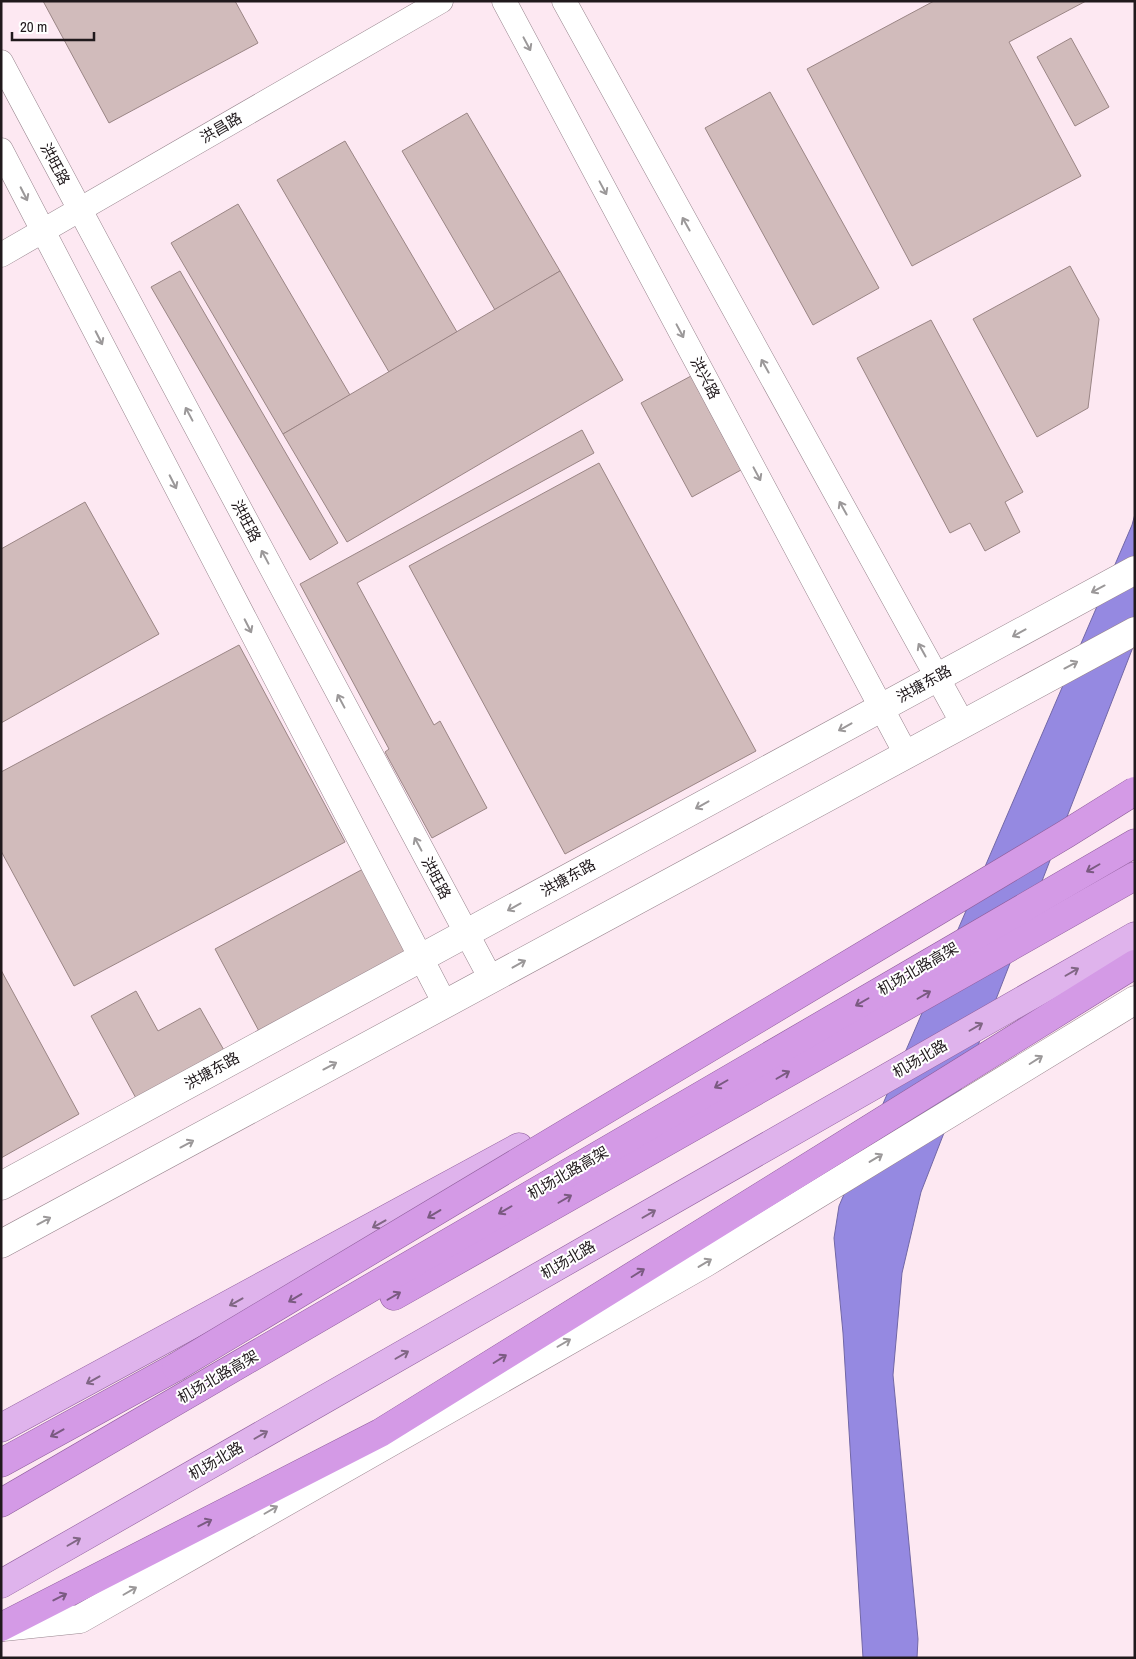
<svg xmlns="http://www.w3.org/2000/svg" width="1136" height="1659" font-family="'Archivo Narrow','Noto Sans SC',sans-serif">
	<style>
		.water { fill: #9589e1; stroke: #7267a6 }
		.building { fill: #d1bbbb; stroke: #9a8585 }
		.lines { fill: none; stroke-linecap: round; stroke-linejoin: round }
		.minor-casing { stroke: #97848d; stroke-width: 25 }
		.tertiary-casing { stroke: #97848d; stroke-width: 29 }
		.secondary-casing { stroke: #97848d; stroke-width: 29 }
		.primary-casing { stroke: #8e5d9b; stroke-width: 29 }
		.trunk-casing { stroke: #8e5d9b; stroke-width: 29 }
		.minor { stroke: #fff; stroke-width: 24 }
		.tertiary { stroke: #fff; stroke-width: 28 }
		.secondary { stroke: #fff; stroke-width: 28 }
		.primary { stroke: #dfb3ec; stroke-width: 28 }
		.trunk { stroke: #d49ae6; stroke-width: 28 }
		.trunk-bridge-casing { stroke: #8e5d9b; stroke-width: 29; stroke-linecap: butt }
		.trunk-bridge { stroke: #d49ae6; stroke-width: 28 }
		.oneway { stroke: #9b9899 }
		.oneway2 { stroke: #7a5a81 }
		.oneway3 { stroke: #806684 }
		.labels { text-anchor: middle; stroke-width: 4; stroke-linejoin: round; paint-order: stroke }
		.street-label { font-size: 15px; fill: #20191c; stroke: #fff }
	</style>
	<rect width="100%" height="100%" fill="#fde8f2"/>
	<path class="water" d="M1135,514V642L921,1192L902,1273L893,1375L918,1639L917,1658H863L843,1333L834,1238L839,1206L1132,525Z"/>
	<g class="building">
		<path d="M43,1H235L258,43L109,123Z"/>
		<path d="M934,1H1086L1009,42L1081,176L912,266L807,69Z"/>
		<path d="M1071,38L1109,107L1075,126L1037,57Z"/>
		<path d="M770,92L879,288L813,325L705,128Z"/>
		<path d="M467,113L560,271L495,310L402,151Z"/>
		<path d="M345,141L457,332L389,372L277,180Z"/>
		<path d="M238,204L350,395L283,434L171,243Z"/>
		<path d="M1070,266L1099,319L1088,408L1037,437L973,319Z"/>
		<path d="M180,271L338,543L310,560L151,287Z"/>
		<path d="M560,271L623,380L347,542L283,434Z"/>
		<path d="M931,320L1023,492L1005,502L1020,532L985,551L970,523L950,533L857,358Z"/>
		<path d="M691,376L741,470L692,497L641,403Z"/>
		<path d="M582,430L594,453L357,583L434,725L440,721L487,808L432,838L385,752L389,749L300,584Z"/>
		<path d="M599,463L756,751L565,854L409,566Z"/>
		<path d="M85,502L159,634L1,723V549Z"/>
		<path d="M239,645L345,842L74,986L1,851V772Z"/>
		<path d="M363,869L409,953L260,1033L215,949Z"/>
		<path d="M1,970L79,1114L1,1158Z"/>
		<path d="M136,991L158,1031L200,1008L225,1052L137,1100L91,1016Z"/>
	</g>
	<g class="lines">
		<defs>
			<g id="minor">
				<path d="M504,1L906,754"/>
				<path d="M564,1L963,724"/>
				<path d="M1,62L491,979"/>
				<path d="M1,150L445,1004"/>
				<path d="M1,255L441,1"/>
			</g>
			<path id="tertiary" d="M3,1627L80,1619L705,1263L1135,1000"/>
			<g id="secondary">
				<path d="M1,1186L1135,570"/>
				<path d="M1,1244L1135,631"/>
			</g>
			<g id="primary">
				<path d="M1,1428L519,1147"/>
				<path d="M1,1584L1135,936"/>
			</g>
			<g id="trunk">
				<path d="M394,1296L1135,876"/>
				<path d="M1,1463L176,1367"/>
				<path d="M1,1503L1135,843"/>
				<path d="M1,1627L380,1433L1135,964"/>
			</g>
		</defs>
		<use href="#minor" class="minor-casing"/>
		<use href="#tertiary" class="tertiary-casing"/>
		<use href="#secondary" class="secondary-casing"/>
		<use href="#primary" class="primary-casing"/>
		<use href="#trunk" class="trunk-casing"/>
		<use href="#minor" class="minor"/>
		<use href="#tertiary" class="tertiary"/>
		<use href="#secondary" class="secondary"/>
		<use href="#primary" class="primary"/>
		<use href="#trunk" class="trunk"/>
		<defs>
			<path id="trunk-bridge" d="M176,1367L1066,834L1135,791"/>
		</defs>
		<use href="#trunk-bridge" class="trunk-bridge-casing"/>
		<use href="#trunk-bridge" class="trunk-bridge"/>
	</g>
	<defs><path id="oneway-shaft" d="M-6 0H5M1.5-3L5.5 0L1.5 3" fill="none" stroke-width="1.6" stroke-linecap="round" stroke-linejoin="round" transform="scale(1.25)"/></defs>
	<g class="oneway">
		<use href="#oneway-shaft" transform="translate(527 44) rotate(62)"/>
		<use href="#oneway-shaft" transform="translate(603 188) rotate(62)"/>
		<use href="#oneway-shaft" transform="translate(24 194) rotate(63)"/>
		<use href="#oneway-shaft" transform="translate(686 224) rotate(-119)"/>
		<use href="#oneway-shaft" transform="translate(680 331) rotate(62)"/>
		<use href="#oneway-shaft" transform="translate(99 338) rotate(63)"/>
		<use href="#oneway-shaft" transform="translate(765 366) rotate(-119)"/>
		<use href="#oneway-shaft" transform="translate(189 414) rotate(-118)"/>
		<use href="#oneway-shaft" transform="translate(757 474) rotate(62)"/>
		<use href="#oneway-shaft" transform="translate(173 482) rotate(63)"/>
		<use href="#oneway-shaft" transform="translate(843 508) rotate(-119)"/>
		<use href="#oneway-shaft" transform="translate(265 557) rotate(-118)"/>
		<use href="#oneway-shaft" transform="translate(1098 589) rotate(152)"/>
		<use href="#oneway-shaft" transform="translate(248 626) rotate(63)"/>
		<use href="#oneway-shaft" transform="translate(1019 633) rotate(151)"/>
		<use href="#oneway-shaft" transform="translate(922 650) rotate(-119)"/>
		<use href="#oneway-shaft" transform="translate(1071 665) rotate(-28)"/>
		<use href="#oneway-shaft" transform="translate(341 701) rotate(-118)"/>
		<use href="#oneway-shaft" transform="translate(845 727) rotate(151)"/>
		<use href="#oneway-shaft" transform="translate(702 805) rotate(151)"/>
		<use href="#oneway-shaft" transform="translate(418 844) rotate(-118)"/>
		<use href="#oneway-shaft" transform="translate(514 907) rotate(151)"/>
		<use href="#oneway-shaft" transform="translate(519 964) rotate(-29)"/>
		<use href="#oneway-shaft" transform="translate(1036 1060) rotate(-32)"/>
		<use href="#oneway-shaft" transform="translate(330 1066) rotate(-28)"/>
		<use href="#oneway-shaft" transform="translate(187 1144) rotate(-28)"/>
		<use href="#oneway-shaft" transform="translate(876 1158) rotate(-31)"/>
		<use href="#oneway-shaft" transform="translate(44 1221) rotate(-28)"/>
		<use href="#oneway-shaft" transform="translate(705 1263) rotate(-31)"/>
		<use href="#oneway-shaft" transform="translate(564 1343) rotate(-30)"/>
		<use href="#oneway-shaft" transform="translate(271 1510) rotate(-30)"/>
		<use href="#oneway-shaft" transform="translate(130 1591) rotate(-30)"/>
	</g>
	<g class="oneway2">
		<use href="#oneway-shaft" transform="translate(1093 868) rotate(150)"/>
		<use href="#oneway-shaft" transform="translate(924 995) rotate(-30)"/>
		<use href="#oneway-shaft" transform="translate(862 1002) rotate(150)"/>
		<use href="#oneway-shaft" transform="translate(783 1075) rotate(-30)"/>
		<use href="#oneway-shaft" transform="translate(721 1084) rotate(150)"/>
		<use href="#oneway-shaft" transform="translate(565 1199) rotate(-30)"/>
		<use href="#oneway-shaft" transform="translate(505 1210) rotate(150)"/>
		<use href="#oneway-shaft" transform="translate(434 1214) rotate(149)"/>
		<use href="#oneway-shaft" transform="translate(638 1273) rotate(-32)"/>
		<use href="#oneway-shaft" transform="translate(394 1296) rotate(-30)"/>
		<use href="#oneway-shaft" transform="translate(295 1298) rotate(149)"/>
		<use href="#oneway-shaft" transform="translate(500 1359) rotate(-32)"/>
		<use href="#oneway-shaft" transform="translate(57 1433) rotate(151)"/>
		<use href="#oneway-shaft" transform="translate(205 1523) rotate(-27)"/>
		<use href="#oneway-shaft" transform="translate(60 1597) rotate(-27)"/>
	</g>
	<g class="oneway3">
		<use href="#oneway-shaft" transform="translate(1072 972) rotate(-30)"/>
		<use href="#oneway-shaft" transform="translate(976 1027) rotate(-30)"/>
		<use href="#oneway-shaft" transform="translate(649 1214) rotate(-30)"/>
		<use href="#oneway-shaft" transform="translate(379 1224) rotate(151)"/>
		<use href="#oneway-shaft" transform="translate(236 1302) rotate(151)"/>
		<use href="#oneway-shaft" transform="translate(402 1355) rotate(-30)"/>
		<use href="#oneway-shaft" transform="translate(93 1380) rotate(151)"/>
		<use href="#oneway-shaft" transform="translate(261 1435) rotate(-30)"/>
		<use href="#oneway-shaft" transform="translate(74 1542) rotate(-30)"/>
	</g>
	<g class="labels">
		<g class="street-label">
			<text transform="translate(221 128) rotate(-30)" y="5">洪昌路</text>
			<text transform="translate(55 164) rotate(62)" y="5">洪旺路</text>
			<text transform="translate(705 378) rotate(62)" y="5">洪兴路</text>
			<text transform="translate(246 521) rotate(62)" y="5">洪旺路</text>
			<text transform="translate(924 684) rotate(-29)" y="5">洪塘东路</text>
			<text transform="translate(436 878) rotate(62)" y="5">洪旺路</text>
			<text transform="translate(568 878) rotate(-29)" y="5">洪塘东路</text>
			<text transform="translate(918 969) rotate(-30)" y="5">机场北路高架</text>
			<text transform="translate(920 1059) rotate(-30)" y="5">机场北路</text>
			<text transform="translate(212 1071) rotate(-29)" y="5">洪塘东路</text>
			<text transform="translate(568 1173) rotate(-30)" y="5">机场北路高架</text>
			<text transform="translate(568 1260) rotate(-30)" y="5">机场北路</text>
			<text transform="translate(218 1377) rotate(-30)" y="5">机场北路高架</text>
			<text transform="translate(216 1461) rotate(-30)" y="5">机场北路</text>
		</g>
	</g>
	<rect width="1136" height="1659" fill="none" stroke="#20191c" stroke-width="5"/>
	<path d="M12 32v8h82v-8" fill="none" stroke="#20191c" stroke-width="2.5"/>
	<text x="20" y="32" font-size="15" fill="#20191c" stroke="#ffffff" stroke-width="4" paint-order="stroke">20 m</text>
</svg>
